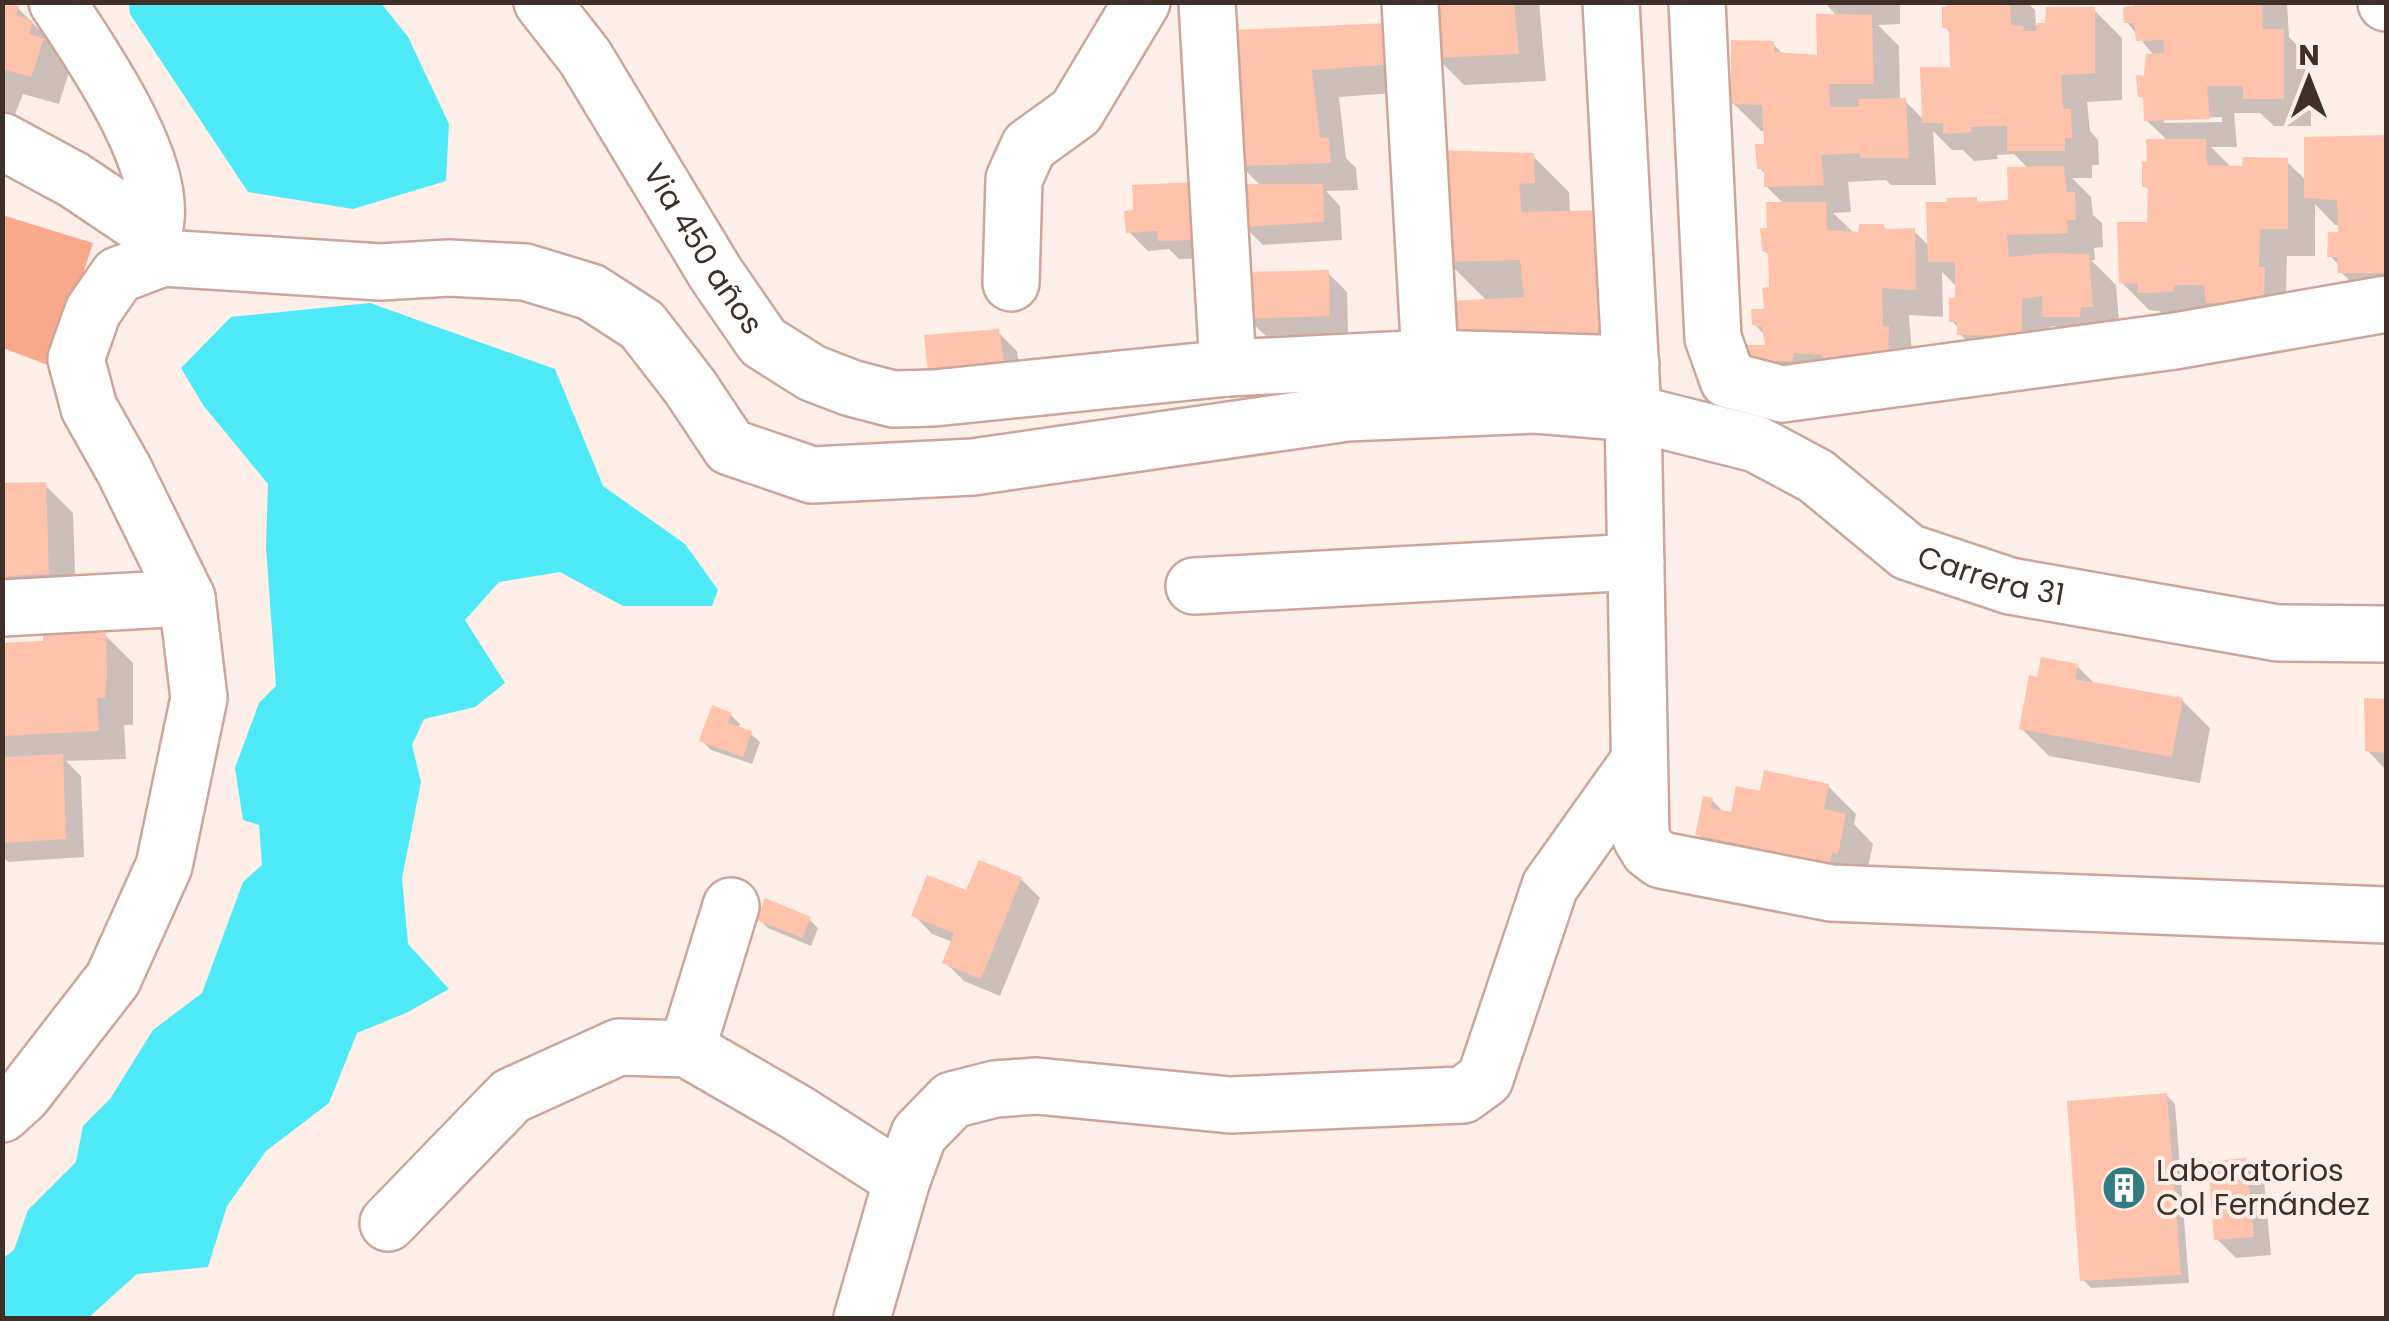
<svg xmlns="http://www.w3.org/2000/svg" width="2389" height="1321" font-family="Poppins,sans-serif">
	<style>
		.green { fill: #f8a98b }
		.water { fill: #4feaf8 }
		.shadow { fill: #0003; fill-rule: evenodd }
		.building { fill: #ffc2ab }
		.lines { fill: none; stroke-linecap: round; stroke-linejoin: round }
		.minor-casing { stroke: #cca799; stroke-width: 60 }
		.minor { stroke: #fff; stroke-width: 55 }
		.labels { text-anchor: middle; stroke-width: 8; stroke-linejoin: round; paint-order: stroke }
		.street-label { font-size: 30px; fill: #3e2f29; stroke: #ffefe9 }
		.poi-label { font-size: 30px; fill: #3e2f29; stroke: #ffefe9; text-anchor: start }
	</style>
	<rect width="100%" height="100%" fill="#ffefe9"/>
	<path class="green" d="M2,215L93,243L53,367L3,348Z"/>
	<g class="water">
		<path d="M129,3H381L408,37L449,124L446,181L353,209L248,192L130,14Z"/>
		<path d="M370,303L555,369L603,486L685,544L718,590L712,606H623L560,572L499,582L465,620L505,683L475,707L424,719L412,745L421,782L402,878L408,944L449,989L406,1013L357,1033L329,1103L266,1151L227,1206L208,1267L137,1274L88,1318H3V1258L14,1250L28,1210L76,1162L83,1126L110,1099L153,1030L202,993L243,882L262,865L259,825L243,820L235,768L259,703L276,686L266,547L268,484L203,405L181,368L231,317Z"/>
	</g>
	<g class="shadow">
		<path d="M1433,2H1539L1546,81L1464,85L1436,57Z"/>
		<path d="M1783,2H1900V24L1878,25L1899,46L1900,101H1905L1924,120L1953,70L1952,34L1945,27L1950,2H2027L2035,10L2036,26H2048L2094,10L2122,38V100L2087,102L2090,131L2098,140L2099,165H2092V178H2072L2091,197L2093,215L2102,223L2103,247L2094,248L2095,260H2091L2116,285L2120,334L2074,344L2055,326L2049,327V363L1988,362L1960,334V329L1952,321L1958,288L1942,272L1943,317L1909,315L1915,396L1744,360L1768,348L1766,336L1754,324L1767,312L1772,289L1770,256L1764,250L1770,230L1785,205L1766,186V175L1760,168L1766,147V131H1761L1733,103L1773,44L1784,55L1820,58L1838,17L1826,4ZM1933,131L1952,150H1963L1974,161L1998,159L1997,155L2014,154L2029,169L2011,202L1981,205L1976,199L1930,247L1914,231H1888L1883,226L1855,234L1833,213L1851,212L1848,182L1886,180L1891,185H1936Z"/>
		<path d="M2137,2H2287L2289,37L2311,59V126H2274L2260,113H2234L2237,147H2211L2232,168L2286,161L2307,181L2306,139L2386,138V300H2369L2341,272L2340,266L2330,256L2341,235L2340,225H2335L2315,204V256H2287L2286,292L2292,298L2169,320L2159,311L2149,310L2121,282L2150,225V191L2145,186L2168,141L2146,120V101L2140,96L2154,56L2126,21L2137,8ZM2222,117V122L2164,123V118Z"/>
		<path d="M2,3L18,8L60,51L58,56L70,69L59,104L23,94L15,114L2,110Z"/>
		<path d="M1389,25L1421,91L1339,97L1346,158L1356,168L1358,190L1326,191L1340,206L1342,240L1263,245L1244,226L1261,186L1240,165L1235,32Z"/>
		<path d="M1532,155L1569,192L1570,213L1648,371L1488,302L1447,261Z"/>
		<path d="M1134,187L1219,258L1179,259L1169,249L1148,251L1129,232L1136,213Z"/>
		<path d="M1328,273L1347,292L1348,334L1266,336L1247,318Z"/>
		<path d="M998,332L1017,351L1023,392L951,400Z"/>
		<path d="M45,485L73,513L76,602L2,625V486Z"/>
		<path d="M105,635L133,663V725H124L126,759L66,761L81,776L84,857L8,862L2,856V645Z"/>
		<path d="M2077,666L2096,685L2182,700L2210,728L2200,783L2049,756L2021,728L2039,679Z"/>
		<path d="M2367,701L2386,702V770L2367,750Z"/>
		<path d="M731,715L740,724L738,729L751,734L760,742L752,764L711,750L702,741Z"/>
		<path d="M1828,786L1856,814L1854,824L1873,844L1865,881L1726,862L1698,834L1712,800L1724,813L1732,814L1762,794Z"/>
		<path d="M1021,879L1040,898L1000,996L964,981L945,962L953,942L932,934L914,915L967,894Z"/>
		<path d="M759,919H809L818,928L811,946L768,928Z"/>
		<path d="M2166,1095L2175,1104L2189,1283L2091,1288L2082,1279Z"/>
		<path d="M2245,1161L2264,1180L2271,1255L2236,1258L2217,1239Z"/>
	</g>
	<g class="building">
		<path d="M2,2L19,6L16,15L33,21L29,34L44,39L31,77L2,69Z"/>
		<path d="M1431,2H1514L1519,54L1434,58Z"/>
		<path d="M1947,2H2010L2011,25L2024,26L2023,31H2036L2037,23H2045L2046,7H2095V73L2061,75L2063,109H2071L2072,138H2065V151H2007V126L1971,127V132L1943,134V123H1922L1920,67H1950L1949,29L1942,28V7H1947Z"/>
		<path d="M2134,2H2262L2263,29H2284V99H2243V86H2207L2210,119L2144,121L2143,97H2138L2136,75L2144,76L2146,54L2164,53L2163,40L2136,41L2134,23H2124L2123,7L2134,6Z"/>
		<path d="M1816,14L1872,15L1874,84H1829L1830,107H1859L1858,99L1906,98L1909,158H1860V153L1821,155L1824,185L1764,187V169H1757L1755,144H1764L1762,105L1731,104V40L1774,41V52L1817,55Z"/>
		<path d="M1390,23L1394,64L1312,70L1320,138H1329L1331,163L1237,166L1232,30Z"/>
		<path d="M2386,135V273H2338L2337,257H2327L2328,232H2338L2337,200L2304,198V137Z"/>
		<path d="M2146,139H2206L2207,165L2242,166L2243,157L2288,158V229H2260L2259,267H2265L2264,303H2206L2204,285H2174V292L2138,293V284L2119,283L2117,222H2147L2148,187H2142V162H2147Z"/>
		<path d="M1435,150L1534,153L1535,183L1519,184L1522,212L1604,210L1613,336L1450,345L1449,301L1524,297L1520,260L1444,262Z"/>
		<path d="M2064,166L2067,192H2075L2076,220H2067L2068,233L2007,235L2009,257L2049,253L2089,254L2093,307H2081L2080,317H2043L2042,296L2022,299V336L1957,335V322H1949V298H1955V262H1928L1926,202H1947V198L1977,197V202L2008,200L2007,167Z"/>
		<path d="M1197,182L1201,240L1158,241L1157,231L1126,233L1124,211L1133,210L1132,185Z"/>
		<path d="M1239,184H1323L1324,222L1241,227Z"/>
		<path d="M1766,202H1826L1827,230L1858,232L1859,224H1884V229L1915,228L1916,290L1882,288L1883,326H1889L1888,369L1823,371L1822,355L1794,353L1793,361H1742L1741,345H1765L1762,327L1752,325L1751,309H1764L1762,288L1769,287L1768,252L1762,251L1760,228H1767Z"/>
		<path d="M1329,270L1330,316L1245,319L1244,272Z"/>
		<path d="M999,329L1006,374L929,383L924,335Z"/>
		<path d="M46,482L49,574L8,576V597H2V483Z"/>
		<path d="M43,631L106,633L107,674L105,698H97L99,731L2,736V643L43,641Z"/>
		<path d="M2041,657L2078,664L2075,679L2183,698L2172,757L2019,729L2029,675L2037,677Z"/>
		<path d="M2364,698L2386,699V753L2365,751Z"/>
		<path d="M712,705L732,713L728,723L752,731L743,757L699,741Z"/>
		<path d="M63,754L66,839L2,843V757Z"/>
		<path d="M1764,770L1829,784L1824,809L1846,814L1838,854L1832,853L1828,872L1795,865L1797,856L1695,835L1703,796L1713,798L1711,808L1731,812L1736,786L1760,791Z"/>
		<path d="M979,860L1022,877L981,979L942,963L954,933L911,916L927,875L966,890Z"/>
		<path d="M765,898L811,917L802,938L756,920Z"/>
		<path d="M2167,1093L2181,1275L2080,1281L2067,1101Z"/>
		<path d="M2246,1158L2254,1237L2214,1240L2208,1162Z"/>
	</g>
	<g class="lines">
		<defs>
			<g id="minor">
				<path d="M57,2C91,53 175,173 153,233"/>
				<path id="s1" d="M542,2L585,57L716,274L763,342L812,373L851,388L893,399L934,398L1228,368L1430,358L1631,364"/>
				<path d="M1207,2L1228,368"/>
				<path d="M1410,2L1430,358"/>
				<path d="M1611,2L1633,413L1641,838L1649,851L1661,860L1831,893L2386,915"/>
				<path d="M1697,2L1713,338L1728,380L1782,394L2175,341L2386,304"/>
				<path d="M2386,2V3"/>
				<path d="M2,141L74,180L153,233L163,258"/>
				<path d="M1011,283L1014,179L1029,146L1076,112L1142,2"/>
				<path d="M1194,586L1636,562"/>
				<path d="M2,608L187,598"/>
				<path d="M687,1049L731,906"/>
				<path id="s2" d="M2,1114L23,1095L113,979L164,866L199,698L187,598L124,470L89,408L76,359L93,311L118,275L163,258L380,272L449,268L525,272L591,292L642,325L690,387L730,447L812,475L973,467L1347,413L1536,405L1633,413L1756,444L1816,476L1908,552L2010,586L2278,633L2386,634"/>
				<path d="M388,1223L511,1096L619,1047L687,1049L796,1112L902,1180"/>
				<path d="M862,1318L902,1180L919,1134L952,1100L995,1089L1037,1086L1230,1105L1463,1095L1485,1079L1550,886L1639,761"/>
			</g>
		</defs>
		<use href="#minor" class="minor-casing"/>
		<use href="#minor" class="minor"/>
	</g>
	<defs>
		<symbol id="building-disc" viewBox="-11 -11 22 22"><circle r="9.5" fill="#327b82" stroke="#ffefe9"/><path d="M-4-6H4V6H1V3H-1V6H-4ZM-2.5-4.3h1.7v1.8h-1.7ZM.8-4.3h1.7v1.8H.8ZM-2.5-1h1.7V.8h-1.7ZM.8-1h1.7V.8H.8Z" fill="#fff"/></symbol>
	</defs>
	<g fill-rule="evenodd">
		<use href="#building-disc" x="2099" y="1163" width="50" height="50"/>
	</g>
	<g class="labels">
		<g class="street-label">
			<text dy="10" stroke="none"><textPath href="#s1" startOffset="295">Via 450 años</textPath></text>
			<text dy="10" stroke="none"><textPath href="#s2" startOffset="2935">Carrera 31</textPath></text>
		</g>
		<g class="poi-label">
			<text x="2156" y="1181">Laboratorios<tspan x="2156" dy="34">Col Fernández</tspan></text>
		</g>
	</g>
	<rect width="2389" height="1321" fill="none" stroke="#3e2f29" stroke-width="10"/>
	<g transform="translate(2309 80)" stroke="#ffefe9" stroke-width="8" paint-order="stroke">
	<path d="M0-8L18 38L0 25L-18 38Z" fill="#3e2f29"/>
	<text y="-15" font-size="28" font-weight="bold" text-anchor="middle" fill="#3e2f29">N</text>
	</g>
</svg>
